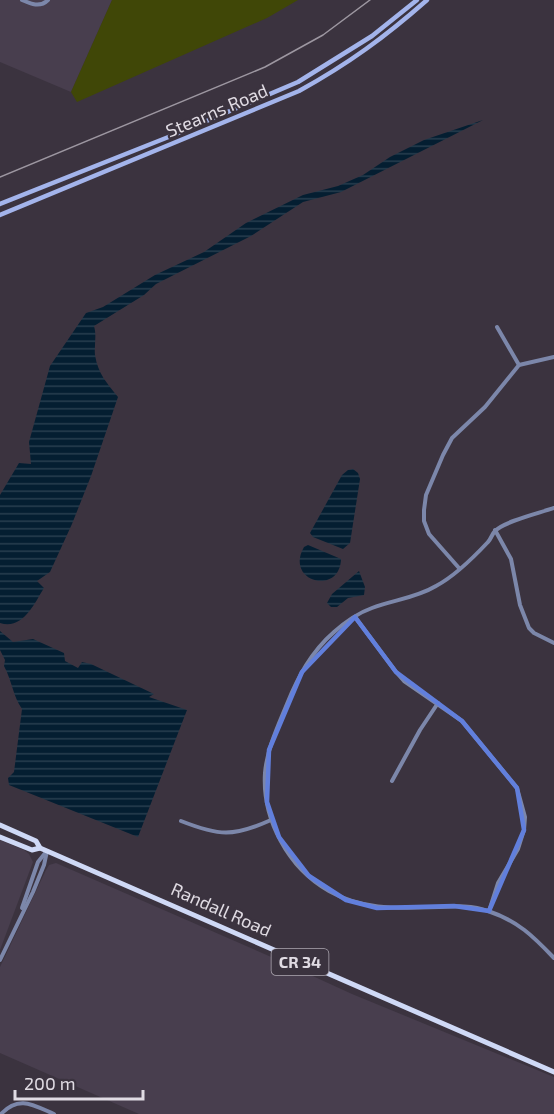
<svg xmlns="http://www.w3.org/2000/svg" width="554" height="1114" font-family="'Exo 2',sans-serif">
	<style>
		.built { fill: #483e4e }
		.green { fill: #404707 }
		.water { fill: url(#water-rules) }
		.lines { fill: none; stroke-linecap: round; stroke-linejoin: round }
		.street { stroke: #7c87aa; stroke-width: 4 }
		.secondary { stroke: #a3b4eb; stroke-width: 4.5 }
		.primary { stroke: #cfd9f6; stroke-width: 5 }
		.rail { stroke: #9d97a1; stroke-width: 1.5 }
		.marked { fill: none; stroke: #617fdc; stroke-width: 4.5; stroke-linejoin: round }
		.labels { text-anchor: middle; stroke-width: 4.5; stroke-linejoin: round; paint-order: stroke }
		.shield { fill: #3b333f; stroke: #aea9b2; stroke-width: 1.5 }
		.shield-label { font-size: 16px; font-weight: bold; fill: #e0dbe3 }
		.street-label { font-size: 18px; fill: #e0dbe3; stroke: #3b333f }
	</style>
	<defs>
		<pattern id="water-rules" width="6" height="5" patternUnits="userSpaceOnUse" patternTransform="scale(1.5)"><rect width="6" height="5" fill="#041e31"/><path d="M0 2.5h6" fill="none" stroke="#283e4f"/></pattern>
	</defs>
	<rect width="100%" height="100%" fill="#3b333f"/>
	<g class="built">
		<path d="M0,0H112L71,92L0,62Z"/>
		<path d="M0,840L24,850L29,854L33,862L0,950Z"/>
		<path d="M56,863L269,956L352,994L554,1077V1114H139L0,1053V967L46,870L49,865Z"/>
	</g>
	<path class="green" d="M112,0H298L267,18L77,102L71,92Z"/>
	<g class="water">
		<path d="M483,120L341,192L303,202L251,236L156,284L144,295L94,326C97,336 94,345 95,355C98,374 107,383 118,397L91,476L72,524L50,572L37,581L44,588C34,604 23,630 0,623V495L19,463L31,464L29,442L50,366L86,313L103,307L155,275L204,252L246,223L303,195L338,186L363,175L390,157L424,140Z"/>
		<path d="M353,469L358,473L360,479L350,543L343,549L313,537L310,533L342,475L348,470Z"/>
		<path d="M308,545L341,559C340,596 284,582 304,547Z"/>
		<path d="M359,571L365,587L364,595L348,598L337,607H331L327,603L332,594Z"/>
		<path d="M0,631L13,642L33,639L64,653L65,661L78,668L82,662L91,664L154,694L149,697L187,710L138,837L9,785L8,778L14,772L22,709C13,696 12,681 4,666L5,660L0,650Z"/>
	</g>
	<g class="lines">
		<g class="street">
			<path d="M22,0C31,4 40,8 48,0"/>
			<path d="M497,327L519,365"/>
			<path d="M554,508C540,513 505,521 495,531C492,534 491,539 488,542C473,558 455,576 436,586C416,598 393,600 372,608C358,613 344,623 334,632C311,652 298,677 287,704C278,726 267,749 265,773C262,819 288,868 329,891C364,911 400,908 439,907C456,906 473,905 488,911C518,921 533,936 554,958"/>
			<path d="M495,530L511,559L520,605L529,628L534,633L554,643"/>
			<path d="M459,568L429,534L424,521V510L426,495L443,455L452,438L485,407L519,365L554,357"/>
			<path d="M355,617L396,672L404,681L462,721L517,788L525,817L524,830L518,849L498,883L489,911"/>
			<path d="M392,781L420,730L438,703"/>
			<path d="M181,821C219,836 233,837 271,820"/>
			<path d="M22,908L38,862L46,852"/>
			<path d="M0,960L33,892L44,865L47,851"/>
			<path d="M1,1114C19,1095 33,1105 54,1114"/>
		</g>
		<g class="secondary">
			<path d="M0,204L176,134L298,82L372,36L417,0"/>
			<path d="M0,215L299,91C348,64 385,37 427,0"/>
		</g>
		<g class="primary">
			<path d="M0,825L36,841L40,848"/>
			<path d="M0,837L32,850L40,848L47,851L554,1072"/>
		</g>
		<path class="rail" d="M0,177L265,67L323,35L370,0"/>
	</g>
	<path class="marked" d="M355,617L396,672L462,721L517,788L524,830L489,911L454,906L377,908L346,900L309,876L279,837L267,802L269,750L302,672Z"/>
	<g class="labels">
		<rect class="shield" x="271.5" y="949" width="57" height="26" rx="4.5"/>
		<g class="shield-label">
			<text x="300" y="968">CR 34</text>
		</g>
		<g class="street-label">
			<text transform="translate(217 111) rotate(-23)" y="6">Stearns Road</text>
			<text transform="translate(221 910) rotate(24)" y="6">Randall Road</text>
		</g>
	</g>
	<path d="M15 1090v9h128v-9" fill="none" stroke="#e0dbe3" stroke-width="3"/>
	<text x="24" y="1090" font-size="18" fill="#e0dbe3" stroke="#3b333f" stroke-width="4.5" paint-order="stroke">200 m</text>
</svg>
